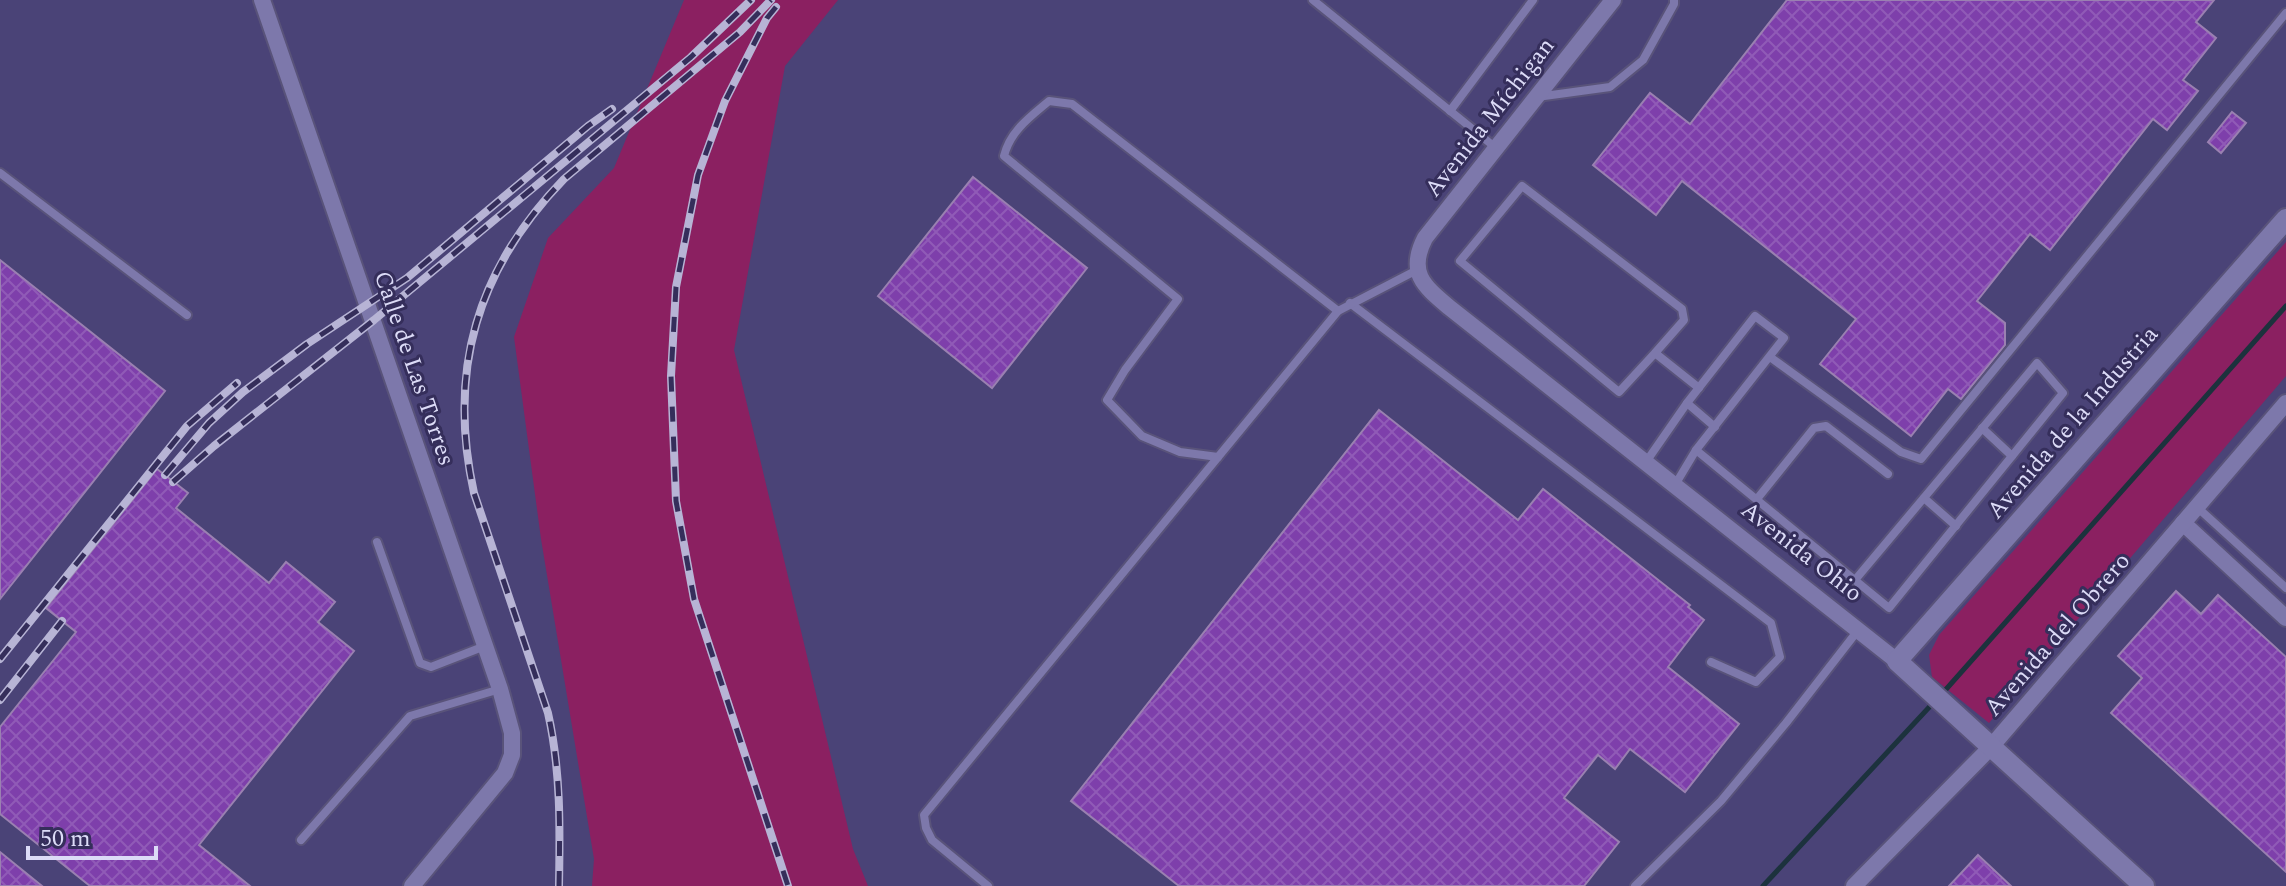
<svg xmlns="http://www.w3.org/2000/svg" width="2286" height="886" font-family="Spectral,serif">
	<style>
		.built { fill: #4a4377 }
		.green { fill: #8b2061 }
		.lines { fill: none; stroke-linecap: round; stroke-linejoin: round }
		.stream { stroke: #1c323d; stroke-width: 5 }
		.building { fill: url(#building-cross-hatch); stroke: #9a80b1; stroke-width: 2 }
		.lane-casing { stroke: #59537a; stroke-width: 12 }
		.street-casing { stroke: #59537a; stroke-width: 20 }
		.secondary-casing { stroke: #59537a; stroke-width: 24 }
		.lane { stroke: #7d78ab; stroke-width: 8 }
		.street { stroke: #7d78ab; stroke-width: 16 }
		.secondary { stroke: #7d78ab; stroke-width: 20 }
		.rail-casing { stroke: #b7b4d5; stroke-width: 8 }
		.rail { stroke: #352e5b; stroke-width: 5; stroke-dasharray: 15; stroke-linecap: butt }
		.labels { text-anchor: middle; stroke-width: 6; stroke-linejoin: round; paint-order: stroke }
		.street-label { font-size: 24px; fill: #dcdbf7; stroke: #352e5b }
	</style>
	<defs>
		<pattern id="building-cross-hatch" width="8" height="8" patternUnits="userSpaceOnUse" patternTransform="scale(2)"><rect width="8" height="8" fill="#7e3fab"/><path d="M0 0l8 8M0 8l8-8" fill="none" stroke="#905ab7"/></pattern>
	</defs>
	<rect width="100%" height="100%" fill="#3f3866"/>
	<rect class="built" x="0" y="0" width="2286" height="886"/>
	<g class="green">
		<path d="M684,0H838L785,66L734,350L853,849L868,886H592L594,859L541,539L514,337L548,238L614,168Z"/>
		<path d="M2286,242V376L1989,723L1932,677L1929,655L1939,635Z"/>
	</g>
	<g class="lines">
		<g class="stream">
			<path d="M1941,695L2286,306"/>
			<path d="M1763,886L1934,702"/>
		</g>
	</g>
	<g class="building">
		<path d="M1787,0H2214L2196,22L2216,38L2183,80L2198,91L2167,130L2153,119L2050,250L2030,234L1977,301L2005,323V345L1961,399L1948,389L1911,436L1820,364L1856,319L1682,181L1656,215L1593,165L1650,93L1690,124Z"/>
		<path d="M2232,112L2246,123L2221,153L2208,142Z"/>
		<path d="M973,177L1087,268L992,388L878,296Z"/>
		<path d="M0,260L165,391L0,599Z"/>
		<path d="M1379,410L1518,520L1543,489L1690,605L1688,607L1704,620L1668,667L1739,724L1685,792L1630,749L1615,769L1598,755L1564,798L1619,842L1584,886H1179L1071,801Z"/>
		<path d="M157,469L188,493L176,508L269,583L286,562L335,602L318,622L354,651L199,845L250,886H90L0,814V727L76,632L46,608Z"/>
		<path d="M2176,591L2201,614L2218,595L2286,657V872L2111,713L2142,678L2118,656Z"/>
		<path d="M0,852L42,886H0Z"/>
		<path d="M1978,855L2011,886H1949Z"/>
	</g>
	<g class="lines">
		<defs>
			<g id="lane">
				<path d="M1313,0L1496,148"/>
				<path d="M1537,97L1610,87L1643,60L1674,4V0"/>
				<path d="M1450,111L1533,0"/>
				<path d="M0,173L187,315"/>
				<path d="M1350,303L1771,623L1780,657L1756,682L1711,662"/>
				<path d="M1655,353L1619,392L1460,261L1522,186L1682,309L1684,320L1655,353L1699,388"/>
				<path d="M1770,357L1901,452L1921,459L2286,13"/>
				<path d="M1687,403L1715,427"/>
				<path d="M1982,428L2012,456"/>
				<path d="M1696,450L1889,608L2063,393L2037,363L1855,580"/>
				<path d="M1218,457L1180,452L1142,436L1107,400L1125,370L1178,299L1004,156C1010,131 1030,117 1049,101L1072,104L1338,311"/>
				<path d="M1646,462L1687,403L1755,316L1784,338L1696,450L1675,485"/>
				<path d="M1924,498L1956,526"/>
				<path d="M1757,499L1814,428L1826,426L1888,474"/>
				<path d="M2198,508L2286,588"/>
				<path d="M377,542L420,663L431,667L485,646"/>
				<path d="M301,840L410,716L500,689"/>
				<path d="M988,886L932,840L926,828L924,815L1338,311L1417,270"/>
				<path d="M1635,886L1721,801L1786,723L1859,629"/>
			</g>
			<g id="street">
				<path d="M262,0L500,689L512,733V755L505,773L412,886"/>
				<path d="M1613,0L1425,238C1407,273 1424,286 1450,308L1897,661"/>
				<path d="M2183,523L2286,618"/>
				<path d="M1854,886L1990,748L2286,403"/>
			</g>
			<path id="secondary" d="M2144,886L1897,661L2286,219"/>
		</defs>
		<use href="#lane" class="lane-casing"/>
		<use href="#street" class="street-casing"/>
		<use href="#secondary" class="secondary-casing"/>
		<use href="#lane" class="lane"/>
		<use href="#street" class="street"/>
		<use href="#secondary" class="secondary"/>
		<defs>
			<g id="rail">
				<path d="M776,7L767,18L725,101L698,175L676,287L671,376L676,501L694,599L788,886"/>
				<path d="M165,475L209,423L243,392L307,344L407,278L588,126L612,109"/>
				<path d="M173,482L214,446L374,320L691,57L751,0"/>
				<path d="M0,659L187,426L237,383"/>
				<path d="M0,700L62,621"/>
				<path d="M559,886C560,828 561,771 548,713L474,493C447,370 477,269 564,179L740,32L771,0"/>
			</g>
		</defs>
		<use href="#rail" class="rail-casing"/>
		<use href="#rail" class="rail"/>
	</g>
	<g class="labels">
		<g class="street-label">
			<text transform="translate(1489 117) rotate(-52)" y="8">Avenida Míchigan</text>
			<text transform="translate(415 368) rotate(71)" y="8">Calle de Las Torres</text>
			<text transform="translate(2072 422) rotate(-49)" y="8">Avenida de la Industria</text>
			<text transform="translate(1802 551) rotate(38)" y="8">Avenida Ohio</text>
			<text transform="translate(2057 634) rotate(-49)" y="8">Avenida del Obrero</text>
		</g>
	</g>
	<path d="M28 846v12h128v-12" fill="none" stroke="#dcdbf7" stroke-width="4"/>
	<text x="40" y="846" font-size="24" fill="#dcdbf7" stroke="#352e5b" stroke-width="6" paint-order="stroke">50 m</text>
</svg>
